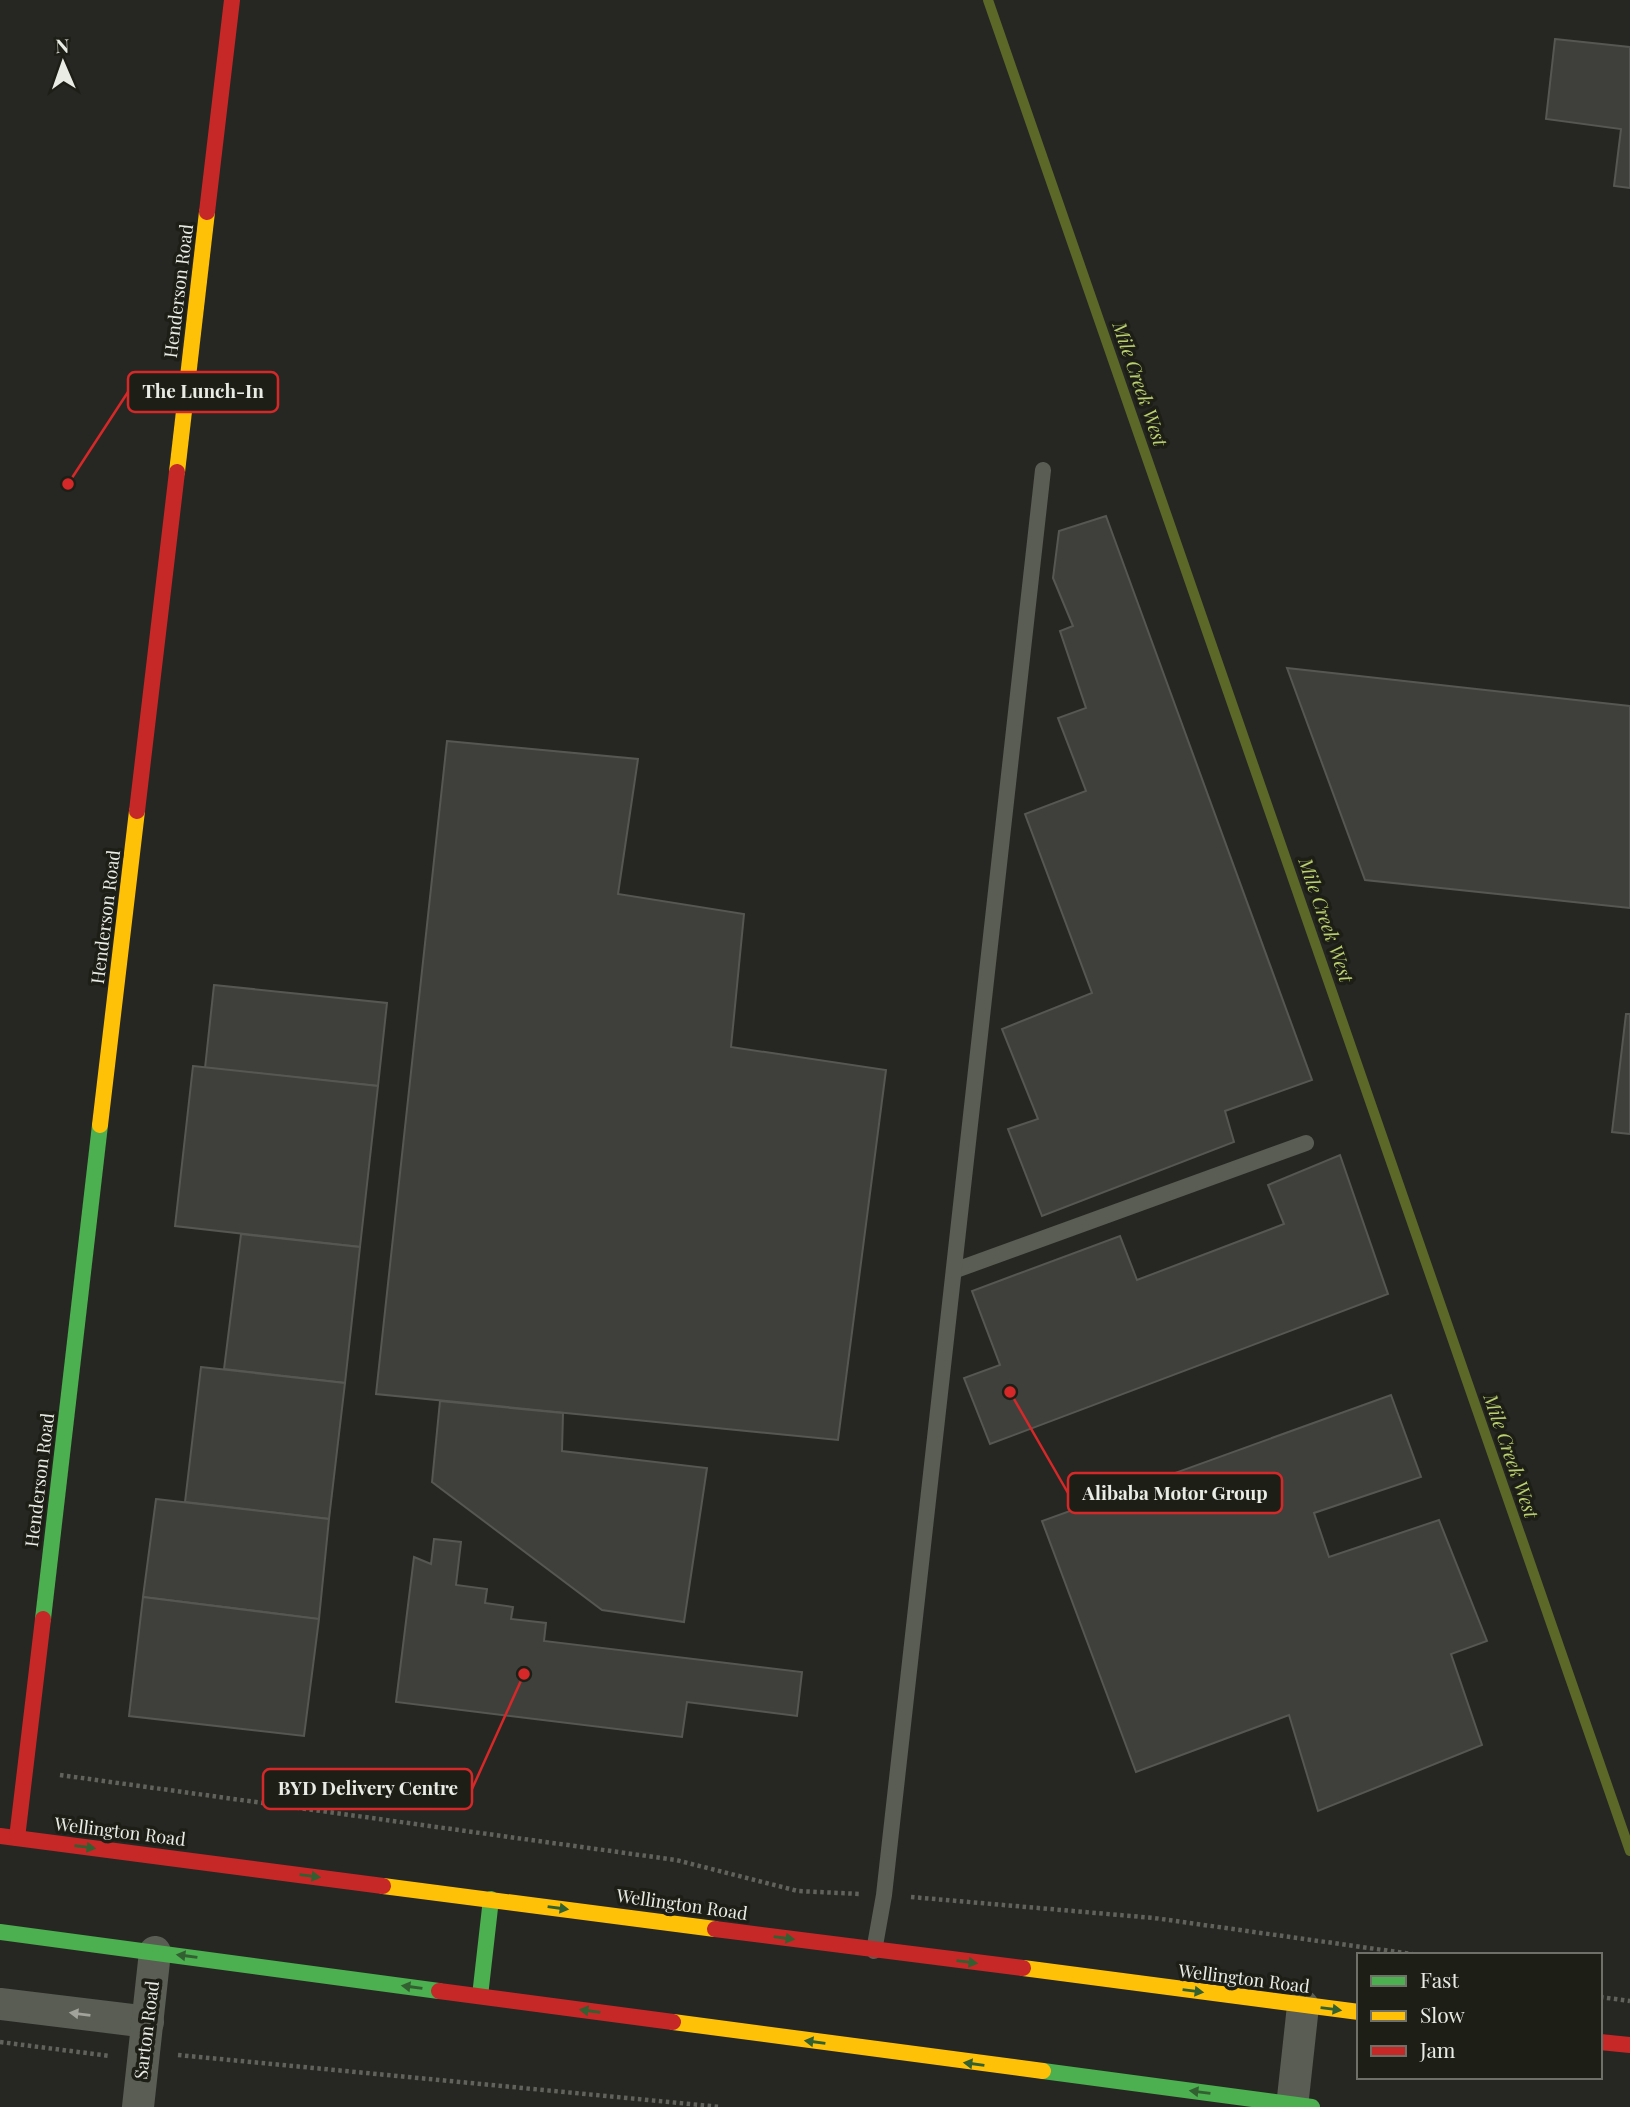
<svg xmlns="http://www.w3.org/2000/svg" width="1630" height="2107" font-family="'Playfair Display',serif">
	<style>
		.lines { fill: none; stroke-linecap: round; stroke-linejoin: round }
		.stream { stroke: #5b6828; stroke-width: 10 }
		.building { fill: #3f403c; stroke: #565752; stroke-width: 2 }
		.path { stroke: #62625c; stroke-width: 4.5; stroke-dasharray: 3.5 3.5; stroke-linecap: butt }
		.lane { stroke: #5a5d53; stroke-width: 16 }
		.street { stroke: #5a5d53; stroke-width: 32 }
		.fast { stroke: #4caf50; stroke-width: 16 }
		.slow { stroke: #ffc107; stroke-width: 16 }
		.jam { stroke: #c62828; stroke-width: 16 }
		.oneway { fill: #326031 }
		.oneway2 { fill: #a2a49c }
		.labels { text-anchor: middle; stroke-width: 7; stroke-linejoin: round; paint-order: stroke }
		.street-label { font-size: 18px; fill: #e9ebe5; stroke: #1d1f17 }
		.water-label { font-size: 19px; font-style: italic; fill: #bbd06f; stroke: #1d1f17 }
		.leader { fill: none; stroke: #d62828; stroke-width: 2.5 }
		.callout-dot { fill: #d62828; stroke: #1d1f17; stroke-width: 2.5 }
		.callout { fill: #1d1f17; stroke: #d62828; stroke-width: 2.5 }
		.callout-label { font-size: 19px; text-anchor: middle; font-weight: bold; fill: #e9ebe5 }
	</style>
	<rect width="100%" height="100%" fill="#262722"/>
	<g class="lines">
		<path class="stream" d="M988,0L1630,1851"/>
	</g>
	<g class="building">
		<path d="M1555,39L1630,47V188L1614,186L1621,129L1546,119Z"/>
		<path d="M1106,516L1312,1080L1225,1111L1234,1142L1042,1216L1008,1129L1038,1119L1002,1029L1092,993L1025,814L1086,791L1058,718L1086,708L1060,631L1073,626L1053,578L1059,531Z"/>
		<path d="M1287,668L1630,706V908L1365,880Z"/>
		<path d="M447,741L638,759L618,894L744,914L731,1047L886,1070L838,1440L376,1394Z"/>
		<path d="M214,985L387,1003L378,1086L205,1068Z"/>
		<path d="M1626,1014H1630V1134L1612,1132Z"/>
		<path d="M193,1066L378,1086L360,1247L175,1226Z"/>
		<path d="M1340,1155L1388,1294L990,1444L964,1378L1000,1365L972,1291L1120,1236L1137,1280L1284,1224L1268,1185Z"/>
		<path d="M241,1234L360,1247L345,1383L224,1369Z"/>
		<path d="M201,1367L345,1383L329,1519L185,1502Z"/>
		<path d="M1391,1395L1421,1477L1314,1513L1329,1557L1439,1520L1487,1641L1451,1654L1482,1745L1318,1811L1289,1715L1136,1772L1042,1521Z"/>
		<path d="M440,1401L563,1413L562,1451L707,1468L684,1622L602,1610L432,1482Z"/>
		<path d="M156,1499L329,1519L319,1619L143,1597Z"/>
		<path d="M434,1539L461,1542L456,1585L487,1589L485,1603L513,1607L511,1619L546,1623L544,1641L802,1672L797,1716L687,1702L682,1737L396,1702L414,1557L431,1564Z"/>
		<path d="M143,1597L319,1619L304,1736L129,1716Z"/>
	</g>
	<g class="lines">
		<g class="path">
			<path d="M60,1775L676,1860L798,1891L860,1894"/>
			<path d="M911,1897L1154,1918L1419,1955"/>
			<path d="M1600,1997L1630,2001"/>
			<path d="M0,2042L110,2056"/>
			<path d="M178,2055L721,2107"/>
		</g>
		<g class="lane">
			<path d="M956,1270L1306,1143"/>
			<path d="M874,1951L884,1895L1043,470"/>
		</g>
		<g class="street">
			<path d="M0,2004L148,2022"/>
			<path d="M138,2107L155,1952"/>
			<path d="M1292,2107L1303,2006"/>
		</g>
		<g class="fast">
			<path d="M43,1619L100,1125"/>
			<path d="M0,1932L439,1991"/>
			<path d="M480,1996L491,1899"/>
			<path d="M1043,2071L1312,2107"/>
		</g>
		<g class="slow">
			<path d="M177,472L207,212"/>
			<path d="M100,1125L137,811"/>
			<path d="M383,1886L715,1929"/>
			<path d="M1023,1968L1359,2012"/>
			<path d="M673,2022L1043,2071"/>
		</g>
		<g class="jam">
			<path d="M207,212L232,0"/>
			<path d="M137,811L177,472"/>
			<path d="M0,1836L383,1886"/>
			<path d="M17,1838L43,1619"/>
			<path d="M715,1929L1023,1968"/>
			<path d="M439,1991L673,2022"/>
			<path d="M1600,2042L1630,2045"/>
		</g>
	</g>
	<defs><path id="oneway-solid" d="M-6-.8H1V-3.2L6.5 0L1 3.2V.8H-6Z" transform="scale(1.75)"/></defs>
	<g class="oneway">
		<use href="#oneway-solid" transform="translate(85 1847) rotate(7)"/>
		<use href="#oneway-solid" transform="translate(310 1876) rotate(7)"/>
		<use href="#oneway-solid" transform="translate(558 1908) rotate(8)"/>
		<use href="#oneway-solid" transform="translate(784 1938) rotate(8)"/>
		<use href="#oneway-solid" transform="translate(187 1956) rotate(-172)"/>
		<use href="#oneway-solid" transform="translate(967 1962) rotate(7)"/>
		<use href="#oneway-solid" transform="translate(412 1987) rotate(-172)"/>
		<use href="#oneway-solid" transform="translate(1193 1991) rotate(7)"/>
		<use href="#oneway-solid" transform="translate(1331 2009) rotate(7)"/>
		<use href="#oneway-solid" transform="translate(590 2011) rotate(-172)"/>
		<use href="#oneway-solid" transform="translate(815 2042) rotate(-172)"/>
		<use href="#oneway-solid" transform="translate(974 2064) rotate(-172)"/>
		<use href="#oneway-solid" transform="translate(1200 2092) rotate(-173)"/>
	</g>
	<use class="oneway2" href="#oneway-solid" transform="translate(80 2014) rotate(-173)"/>
	<g class="labels">
		<g class="street-label">
			<text transform="translate(179 291) rotate(-83)" y="6">Henderson Road</text>
			<text transform="translate(106 917) rotate(-83)" y="6">Henderson Road</text>
			<text transform="translate(40 1480) rotate(-83)" y="6">Henderson Road</text>
			<text transform="translate(120 1832) rotate(7)" y="6">Wellington Road</text>
			<text transform="translate(682 1905) rotate(8)" y="6">Wellington Road</text>
			<text transform="translate(1244 1979) rotate(7)" y="6">Wellington Road</text>
			<text transform="translate(147 2030) rotate(-83)" y="6">Sarton Road</text>
		</g>
		<g class="water-label">
			<text transform="translate(1140 384) rotate(71)" y="7">Mile Creek West</text>
			<text transform="translate(1326 920) rotate(71)" y="7">Mile Creek West</text>
			<text transform="translate(1511 1456) rotate(71)" y="7">Mile Creek West</text>
		</g>
	</g>
	<path class="leader" d="M68 484L128 392M1010 1392L1068 1493M524 1674L472 1789"/>
	<g class="callout-dot">
		<circle cx="68" cy="484" r="7"/>
		<circle cx="1010" cy="1392" r="7"/>
		<circle cx="524" cy="1674" r="7"/>
	</g>
	<g class="callout">
		<rect x="128" y="372" width="150" height="40" rx="7"/>
		<rect x="1068" y="1473" width="214" height="40" rx="7"/>
		<rect x="263" y="1769" width="209" height="40" rx="7"/>
	</g>
	<g class="callout-label">
		<text x="203" y="398">The Lunch-In</text>
		<text x="1175" y="1500">Alibaba Motor Group</text>
		<text x="368" y="1795">BYD Delivery Centre</text>
	</g>
	<rect x="1357" y="1953" width="245" height="126" fill="#1d1f17" stroke="#6f7169" stroke-width="2"/>
	<rect x="1371" y="1976" width="35" height="10" fill="#4caf50" stroke="#6f7169" stroke-width="2"/>
	<text x="1420" y="1988" font-size="21" fill="#e9ebe5">Fast</text>
	<rect x="1371" y="2011" width="35" height="10" fill="#ffc107" stroke="#6f7169" stroke-width="2"/>
	<text x="1420" y="2023" font-size="21" fill="#e9ebe5">Slow</text>
	<rect x="1371" y="2046" width="35" height="10" fill="#c62828" stroke="#6f7169" stroke-width="2"/>
	<text x="1420" y="2058" font-size="21" fill="#e9ebe5">Jam</text>
	<g transform="translate(63 63) rotate(358)" stroke="#1d1f17" stroke-width="5" paint-order="stroke">
	<path d="M0-5L12 26L0 18L-12 26Z" fill="#e9ebe5"/>
	<text y="-10" font-size="19" font-weight="bold" text-anchor="middle" fill="#e9ebe5">N</text>
	</g>
</svg>
